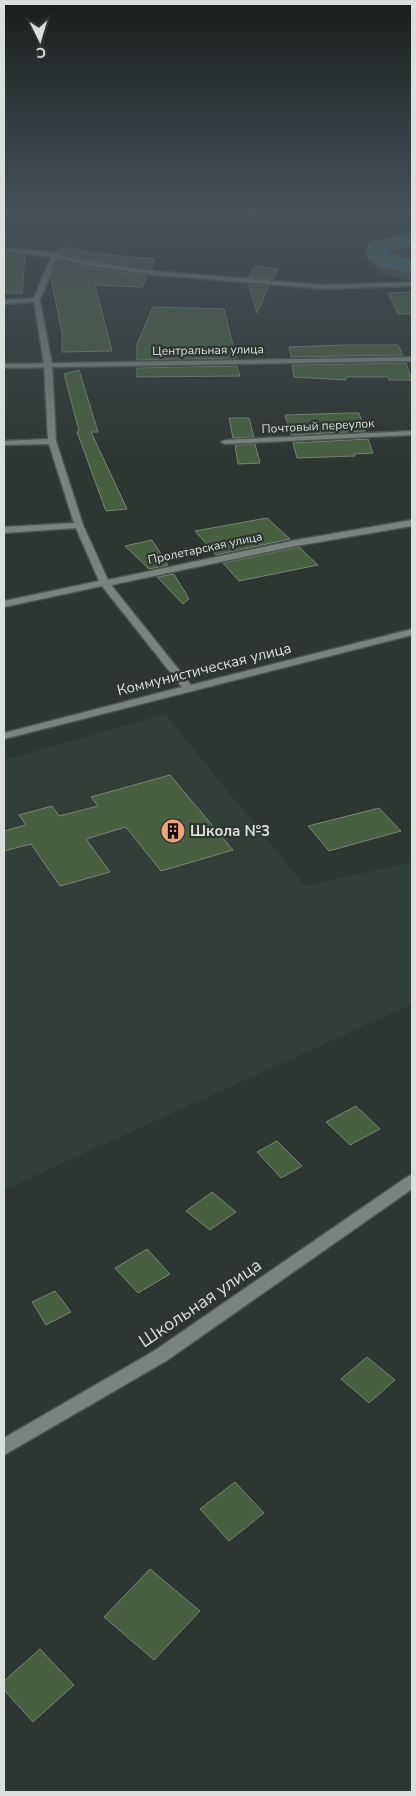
<svg xmlns="http://www.w3.org/2000/svg" width="416" height="1796" font-family="'Nunito Sans',sans-serif">
	<style>
		.built { fill: #303f37 }
		.green { fill: #4a4e37 }
		.lines { fill: none; stroke-linecap: round; stroke-linejoin: round }
		.river { fill: #477c85; fill-rule: evenodd }
		.building { fill: #476040; stroke: #7b827a }
		.minor-casing { stroke: #4d5450; stroke-width: 3 }
		.secondary-casing { stroke: #4d5450; stroke-width: 3 }
		.minor { fill: #7a847e; fill-rule: evenodd }
		.secondary { fill: #7a847e; fill-rule: evenodd }
		.labels { text-anchor: middle; stroke-width: 4.5; stroke-linejoin: round; paint-order: stroke }
		.far-street-label { font-size: 12px; fill: #dadfdc; stroke: #2e3632 }
		.street-label { font-size: 15px; fill: #dadfdc; stroke: #2e3632 }
		.poi-label { font-size: 15px; font-weight: bold; fill: #dadfdc; stroke: #2e3632; text-anchor: start }
		.near-street-label { font-size: 18px; fill: #dadfdc; stroke: #2e3632 }
	</style>
	<rect width="100%" height="100%" fill="#2e3632"/>
	<path class="built" d="M165,714L305,886L412,862V1004L4,1190V760Z"/>
	<path class="green" d="M412,233V281L383,275L364,257L366,247Z"/>
	<g class="lines">
		<path class="river" d="M412,233V245L389,251V254L412,260V274C398,270 354,266 370,242Z"/>
	</g>
	<g class="building">
		<path d="M64,247L100,254L155,259L151,269L91,260L54,252Z"/>
		<path d="M4,255L25,256L22,293H4Z"/>
		<path d="M58,260L91,268L147,276L142,287L95,285L112,351L62,352V333L51,278Z"/>
		<path d="M255,266L278,269L273,279L249,277Z"/>
		<path d="M249,285L269,286L257,313Z"/>
		<path d="M412,292V314H398L388,293Z"/>
		<path d="M153,307L224,309L236,358L137,360V344Z"/>
		<path d="M343,345H398L403,355L291,357L289,347Z"/>
		<path d="M406,363L412,380H389L388,377H346V380L294,377L292,365Z"/>
		<path d="M237,366L240,376L137,377V368Z"/>
		<path d="M79,370L98,432H91L127,509L106,511L77,432L79,431L64,374Z"/>
		<path d="M349,413H359L365,431L291,435L285,415Z"/>
		<path d="M229,418H249L254,437L233,438Z"/>
		<path d="M368,439L373,453L354,454L355,456L297,458L293,443Z"/>
		<path d="M255,444L260,463L238,464L235,445Z"/>
		<path d="M267,518L290,539L216,555L195,531Z"/>
		<path d="M152,540L168,565L149,569L125,546Z"/>
		<path d="M299,547L318,565L239,581L223,563Z"/>
		<path d="M174,574L189,599L183,604L157,577Z"/>
		<path d="M170,775L233,850L161,871L126,827L86,839L110,872L60,886L31,844L4,851V831L26,825L19,815L52,806L59,816L98,806L91,797Z"/>
		<path d="M379,808L401,831L329,851L308,826Z"/>
		<path d="M356,1106L380,1129L350,1145L326,1122Z"/>
		<path d="M277,1141L302,1166L281,1178L257,1152Z"/>
		<path d="M212,1192L236,1212L210,1230L186,1211Z"/>
		<path d="M147,1249L170,1274L138,1293L115,1268Z"/>
		<path d="M55,1291L71,1312L46,1325L32,1302Z"/>
		<path d="M367,1357L395,1380L369,1403L341,1379Z"/>
		<path d="M235,1482L264,1513L229,1541L200,1509Z"/>
		<path d="M150,1569L200,1611L154,1660L104,1617Z"/>
		<path d="M40,1649L74,1685L33,1722L4,1690V1681Z"/>
	</g>
	<g class="lines">
		<defs>
			<g id="minor">
				<path d="M4,248L42,251L91,262L154,271L325,285L412,282V286L325,289L154,275L91,266L57,258L40,300L52,364L56,441L83,525L108,580L296,540L412,520V526L296,546L111,585L191,685L412,629V635L4,739V733L182,687L102,586L4,607V601L99,581L76,528L4,533V527L74,523L49,444L4,445V441L48,439L44,364L34,302L4,304V300L34,298L51,257L4,252Z"/>
				<path d="M412,431V435L225,444L221,442L225,440Z"/>
				<path d="M412,1175V1189L166,1361L4,1455V1438L154,1351L407,1177Z"/>
			</g>
			<path id="secondary" d="M412,357V361L4,368V364Z"/>
		</defs>
		<use href="#minor" class="minor-casing"/>
		<use href="#secondary" class="secondary-casing"/>
		<use href="#minor" class="minor"/>
		<use href="#secondary" class="secondary"/>
	</g>
	<linearGradient id="sky" x2="0" y2="1"><stop stop-color="#191e1c"/><stop offset="0.46" stop-color="#46525a"/><stop offset="1" stop-color="#46525a" stop-opacity="0"/></linearGradient>
	<rect width="416" height="463" fill="url(#sky)"/>
	<defs>
		<symbol id="building-disc" viewBox="-11 -11 22 22"><circle r="9.5" fill="#f1a17c" stroke="#2e3632"/><path d="M-4-6H4V6H1V3H-1V6H-4ZM-2.5-4.3h1.7v1.8h-1.7ZM.8-4.3h1.7v1.8H.8ZM-2.5-1h1.7V.8h-1.7ZM.8-1h1.7V.8H.8Z" fill="#111"/></symbol>
	</defs>
	<g fill-rule="evenodd">
		<use href="#building-disc" x="159" y="817" width="28" height="28"/>
	</g>
	<g class="labels">
		<g class="far-street-label">
			<text transform="translate(208 350) rotate(-1)" y="4">Центральная улица</text>
			<text transform="translate(318 426) rotate(-3)" y="4">Почтовый переулок</text>
			<text transform="translate(205 548) rotate(-12)" y="4">Пролетарская улица</text>
		</g>
		<g class="street-label">
			<text transform="translate(204 669) rotate(-14)" y="5">Коммунистическая улица</text>
		</g>
		<g class="poi-label">
			<text x="190" y="836">Школа №3</text>
		</g>
		<g class="near-street-label">
			<text transform="translate(200 1303) rotate(-34)" y="6">Школьная улица</text>
		</g>
	</g>
	<rect width="416" height="1796" fill="none" stroke="#dadfdc" stroke-width="10"/>
	<g transform="translate(40 40) rotate(175)" stroke="#2e3632" stroke-width="4" paint-order="stroke">
	<path d="M0-4L9 19L0 12L-9 19Z" fill="#dadfdc"/>
	<text y="-8" font-size="14" font-weight="bold" text-anchor="middle" fill="#dadfdc">С</text>
	</g>
</svg>
